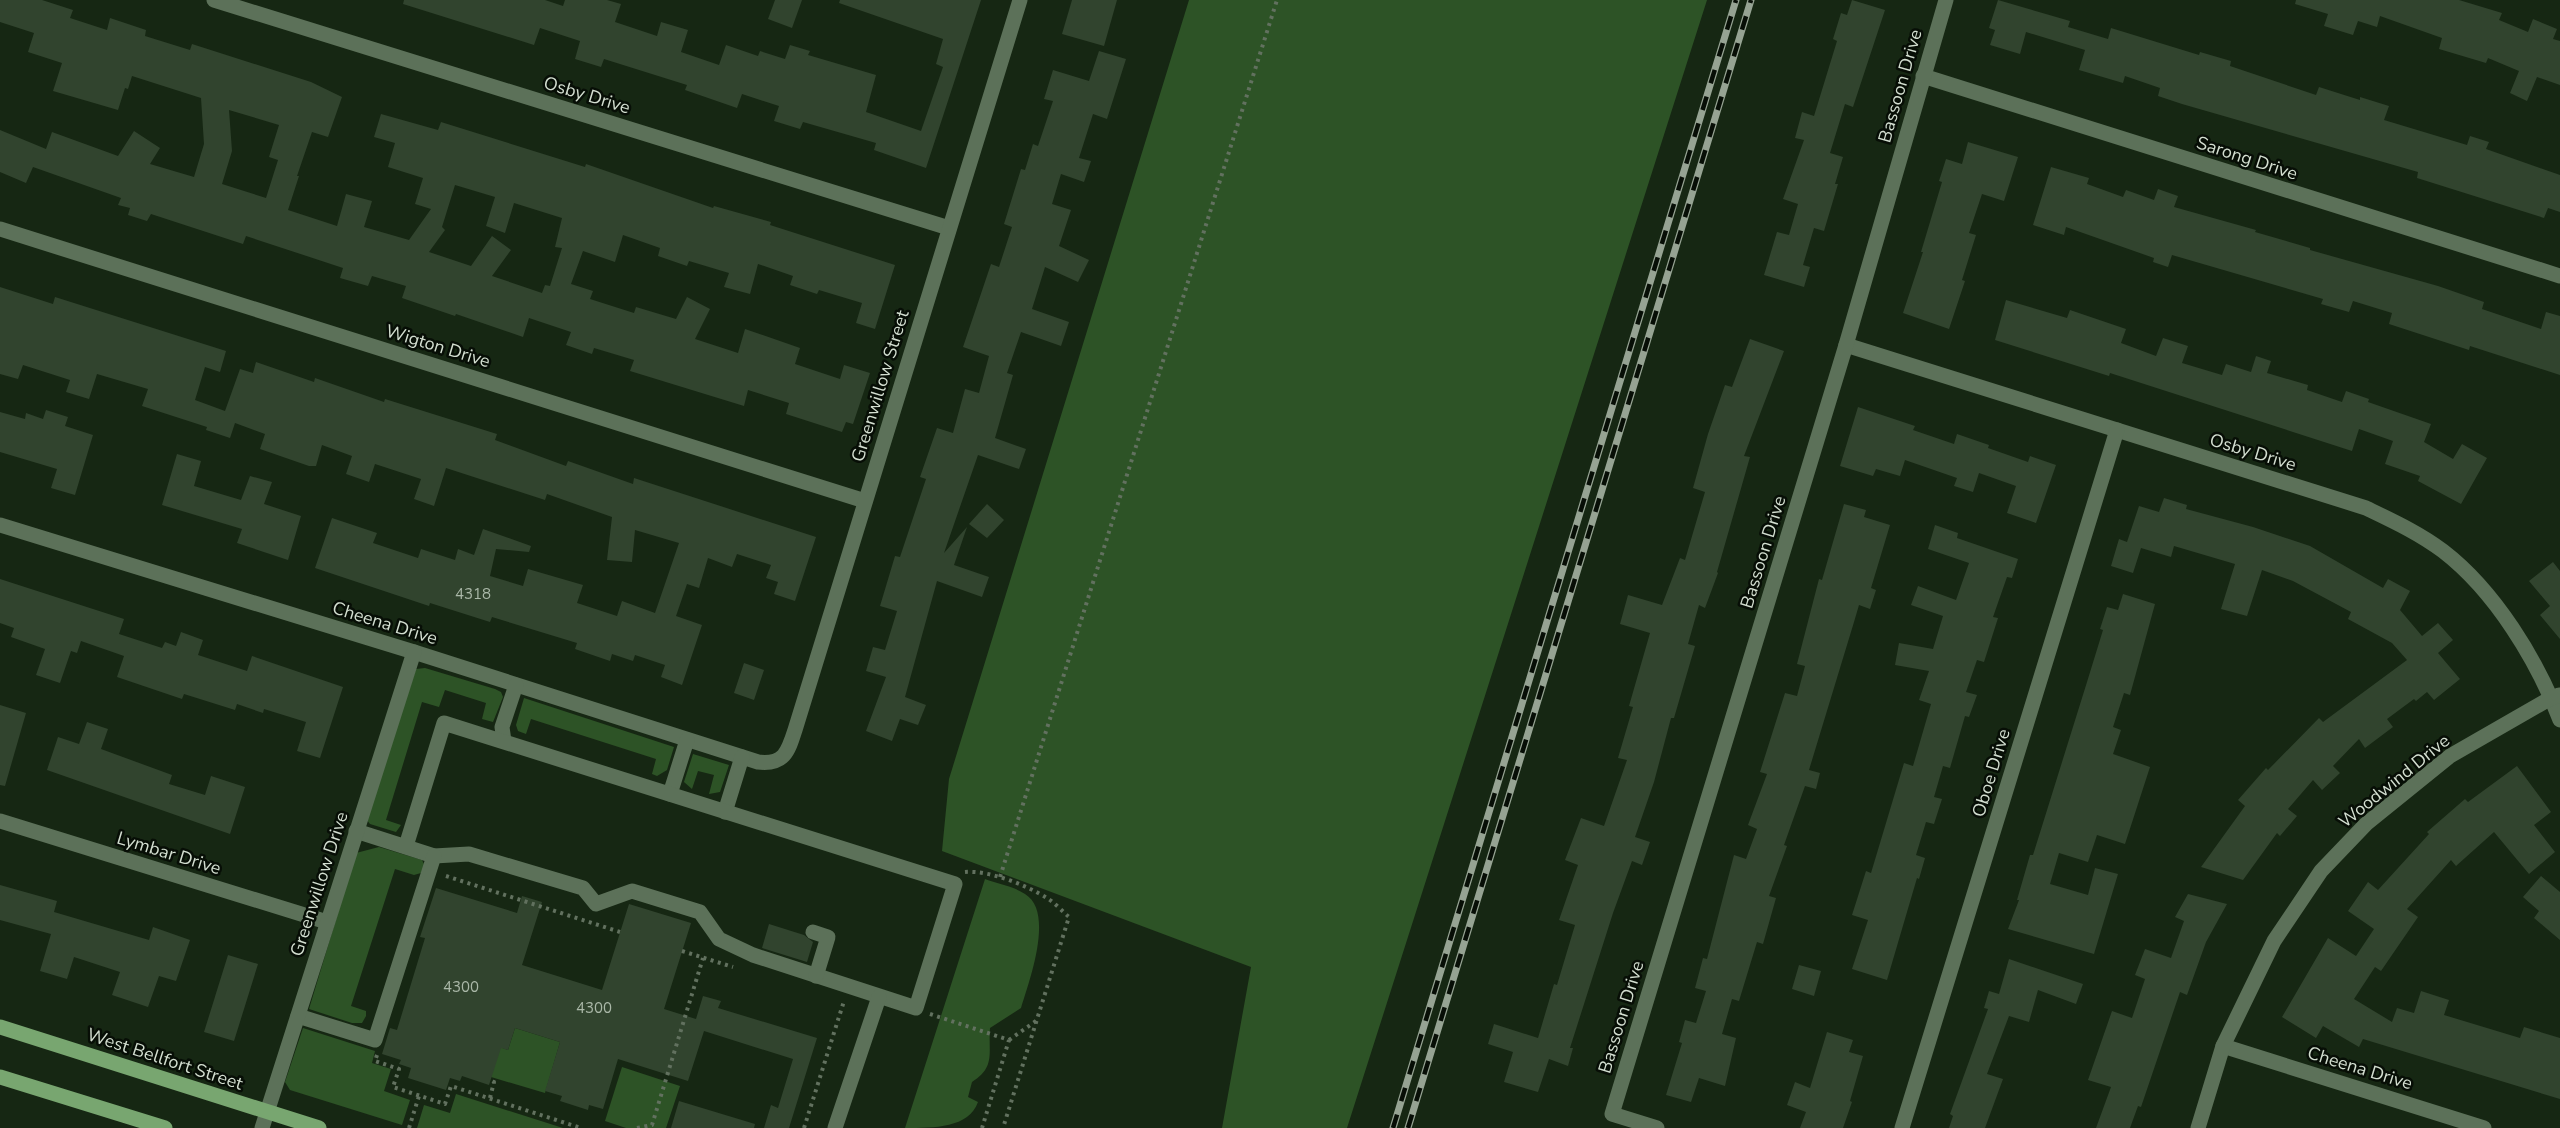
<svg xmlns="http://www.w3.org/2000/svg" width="2560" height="1128" font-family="'Nunito Sans',sans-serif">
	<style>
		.green { fill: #2d5326 }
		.building { fill: #31442e; fill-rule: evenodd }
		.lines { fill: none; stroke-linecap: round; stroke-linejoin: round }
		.path { stroke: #62715f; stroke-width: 4; stroke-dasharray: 3 4.5; stroke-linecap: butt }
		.minor { stroke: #5c7159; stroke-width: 15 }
		.major { stroke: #78a670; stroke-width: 15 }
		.rail-casing { stroke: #96a393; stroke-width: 7 }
		.rail { stroke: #070e06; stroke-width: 4.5; stroke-dasharray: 14; stroke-linecap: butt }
		.labels { text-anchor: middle; stroke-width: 5; stroke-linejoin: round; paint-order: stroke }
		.number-label { font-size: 15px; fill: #aab8a8 }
		.street-label { font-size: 18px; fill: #d3ded0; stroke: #070e06 }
	</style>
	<rect width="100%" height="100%" fill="#162713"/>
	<g class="green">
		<path d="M1189,0H1707L1347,1128H1222L1251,967L942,851L949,779Z"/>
		<path d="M425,668L495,689L501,692L503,697L493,722L482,719L486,703L445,690L439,707L422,702L386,820L401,825L396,832L370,824L366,819L416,669Z"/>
		<path d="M524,698L674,747L667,770L657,776L652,774L656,759L531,719L526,734L518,731L516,725Z"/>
		<path d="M693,754L729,765L720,792L709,794L714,775L698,771L692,789L684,782Z"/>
		<path d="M379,847L422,860L425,866L421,873L414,875L395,869L351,1006L366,1011V1016L362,1023H352L309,1009L356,853Z"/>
		<path d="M985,879C998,884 1013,886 1025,894C1055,912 1029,982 1021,1008L990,1028C988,1053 996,1067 972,1082L968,1097L978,1102C969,1128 934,1128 905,1128Z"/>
		<path d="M303,1028L375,1051L372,1063L391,1069L384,1091L410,1100L402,1125L290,1090L285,1082Z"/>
		<path d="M515,1028L560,1042L545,1093L491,1077L497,1046L508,1050Z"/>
		<path d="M622,1067L680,1086L666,1128H626L605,1121Z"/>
		<path d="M456,1094L563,1128H417L424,1105L450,1113Z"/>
	</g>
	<g class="building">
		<path d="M0,0H42L73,10L70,18L107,30L110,18L146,30L145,36L190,50L192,44L311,82L342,97L328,137L312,132L297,176H299L288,210L337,226L346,194L372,201L364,227L409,240L431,209L415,204L423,178L388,167L395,143L374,137L381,114L438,130L441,122L585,167L586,164L713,208L714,206L771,222L770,225L895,265L875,329L856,323L862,303L819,290L817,294L790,285L793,276L758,264L750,294L724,287L729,273L689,261L687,266L658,256L660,248L623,235L615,262L583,251L571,284L593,291L590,299L634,313L636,307L676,319L687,297L710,309L695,339L738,353L745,329L800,348L795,364L840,379L844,365L870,373L853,424L846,422L842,432L786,414L789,403L748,390L744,406L630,371L634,360L594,348L592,354L566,345L571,332L529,318L523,337L456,314L455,316L402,298L406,286L372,276L368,286L340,278L343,268L246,236L243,244L151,214L147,221L128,215L130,208L118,205L121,198L33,167L26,183L0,172V130L46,149L52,132L118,156L134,131L160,148L150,164L194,177L204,144L201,98L132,76L128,89L125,88L118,110L53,91L62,63L28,52L34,33L0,22ZM229,110L279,125L269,157L278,160L266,198L222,184L232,151ZM455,185L495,197L486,226L505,233L514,203L562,218L555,247L562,248L550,286L545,285L542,293L492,276L511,250L492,236L471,266L429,252L445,230L442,227Z"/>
		<path d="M404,0H545L563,6L565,0H607L621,4L615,22L657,36L661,22L688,30L681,52L719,65L726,45L758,56L760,51L785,59L790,45L810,51L808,55L876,75L866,112L921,131L943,67L936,64L943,39L839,3L840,0H981L926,168L874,150L876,143L803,122L800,129L774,121L779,106L742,94L737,108L685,90L687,85L604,59L601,67L575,59L580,41L540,28L534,45L403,4Z"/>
		<path d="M775,0H802L792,28L768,19Z"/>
		<path d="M1072,0H1117L1104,46L1062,34Z"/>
		<path d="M1852,0L1885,10L1853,107L1845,104L1830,153L1843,157L1835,184H1838L1824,231L1814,228L1803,265L1810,267L1804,287L1764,275L1777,232L1789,235L1798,204L1783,199L1804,140L1795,138L1802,112L1814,116L1837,41L1833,39L1841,13L1847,15Z"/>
		<path d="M1998,0L2070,21L2068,27L2108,39L2111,28L2199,55L2200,52L2231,61L2230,66L2316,95L2319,87L2360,100V97L2389,106L2384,120L2467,145L2470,136L2489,142L2486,149L2560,175V212L2548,208L2544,218L2417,178L2418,172L2182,104L2158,96L2160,88L2125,76L2123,83L2079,70L2085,50L2026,32L2020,54L1990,45L1995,30L1989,28Z"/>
		<path d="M2296,0H2459L2502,13L2499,20L2528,32L2533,19L2557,29L2553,39L2560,41V85L2537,77L2527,101L2510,93L2519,71L2488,58L2486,63L2439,49L2442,38L2380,16L2377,27L2358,21L2353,35L2324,26L2328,14L2295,4Z"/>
		<path d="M1099,51L1126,59L1107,119L1093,114L1079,158L1091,161L1084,182L1061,174L1052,204L1071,210L1059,246L1089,260L1078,282L1045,267L1032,309L1069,322L1061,346L1021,332L1007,373L1013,375L995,438L1026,449L1019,469L978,455L944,553L967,527L954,565L989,577L982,597L937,581L905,697L926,705L918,725L900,719L892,741L866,731L886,677L866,671L873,647L885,650L897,611L880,606L895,556L900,557L926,479L920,477L937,428L953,433L965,389L979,393L989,356L963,347L991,264L999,267L1012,227L1004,224L1021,169L1025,170L1033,144L1038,146L1053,101L1044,99L1053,70L1089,81Z"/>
		<path d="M1968,142L2018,157L2004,201L1982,194L1969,233L1976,235L1962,280L1965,281L1949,329L1903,313L1923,252H1921L1942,182L1939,181L1946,159L1962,164Z"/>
		<path d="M2051,167L2089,178L2087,184L2123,197L2126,190L2154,200L2158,189L2178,196L2174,207L2256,230L2255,232L2310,248V250L2438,286L2484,302L2482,309L2541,329L2546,312L2560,316V375L2470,346L2469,350L2389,324L2392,313L2353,301L2349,312L2321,304L2323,299L2172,255L2168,267L2153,262L2154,258L2066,227L2064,235L2033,225Z"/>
		<path d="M0,287L53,304L55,297L226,351L220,372L205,367L195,400L225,411L240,369L253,373L256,362L314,382L315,378L384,402L385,399L497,434L495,440L566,466L568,461L633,484L634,478L816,537L795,601L774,594L778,582L766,578L771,565L737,554L732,567L708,558L699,588L687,584L676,616L702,625L682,685L661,677L665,665L635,655L633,661L612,654L610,661L575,649L577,643L492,617L490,622L430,603L429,606L315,568L332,518L377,533L373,543L418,558L421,549L455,560L458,549L474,555L483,529L531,546L529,552L496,549L490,576L523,586L528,569L583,585L577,603L617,616L622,601L655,613L679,543L635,530L632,562L607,560L612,517L547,494L545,500L446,468L434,506L414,499L421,479L375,464L369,482L346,474L352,456L322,445L316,466H309L260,449L265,434L235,423L230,438L206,430L207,427L142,406L148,389L97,374L89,399L66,392L70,380L23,365L18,379L0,374Z"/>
		<path d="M2006,300L2067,318L2070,310L2126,329L2121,343L2156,356L2163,338L2188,346L2182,363L2222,375L2226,364L2251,372L2256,356L2271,361L2267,373L2308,385L2307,390L2342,402L2346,391L2369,399L2368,402L2431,424L2424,442L2453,459L2462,444L2487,458L2461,504L2418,481L2420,476L2385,464L2393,441L2359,429L2352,451L2110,373L2109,376L1995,340Z"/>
		<path d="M1750,339L1784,351L1744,456L1750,457L1717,572L1718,573L1705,608L1699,605L1688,644L1695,646L1674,718H1671L1654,782L1635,837L1650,842L1642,865L1632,861L1613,913L1570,1048H1573L1568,1066L1549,1059L1538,1092L1504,1082L1513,1052L1488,1044L1494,1024L1538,1038L1554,984L1557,985L1575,925L1559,920L1578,865L1565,860L1581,818L1604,826L1627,760L1618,758L1633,707L1629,706L1650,633L1620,624L1628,595L1662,605L1680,558L1685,560L1705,492L1693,488L1708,434L1725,385L1732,387Z"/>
		<path d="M1858,407L1915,426L1913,430L1954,444L1957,434L1989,445L1988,448L2028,462L2030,456L2056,465L2036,523L2007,513L2016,486L1979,473L1973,492L1954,486L1957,478L1905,460L1900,476L1876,469L1873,476L1840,466Z"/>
		<path d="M46,410L68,417L65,426L93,435L75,495L51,488L57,469L0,452V412L25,419L26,413L43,419Z"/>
		<path d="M177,454L201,461L194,486L241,500L250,476L272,482L264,504L301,516L288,560L237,543L242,529L162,505Z"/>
		<path d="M2164,498L2187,505L2186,509L2253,527L2310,546L2383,588L2388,579L2410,591L2400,610L2422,636L2438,623L2453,640L2438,653L2460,679L2434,700L2427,692L2416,701L2414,699L2387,719L2393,727L2365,748L2359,739L2333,766L2340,773L2322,790L2313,780L2288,809L2297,816L2280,836L2277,833L2243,880L2201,867L2245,806L2238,800L2266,768L2268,770L2319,718L2323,722L2407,660L2392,643L2348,619L2351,612L2293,581L2262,570L2247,616L2221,609L2235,564L2174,546L2171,557L2141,548L2133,573L2111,566L2119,539L2127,542L2139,506L2159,512Z"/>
		<path d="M987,504L1004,520L987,538L969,524Z"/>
		<path d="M1844,504L1866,510L1864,517L1890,525L1871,588L1876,590L1870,609L1859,605L1854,622L1809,770L1820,773L1816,789L1805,786L1784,845L1787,846L1769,896L1776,898L1763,944L1757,942L1739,1001L1732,999L1722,1034L1736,1038L1725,1086L1699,1078L1691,1102L1666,1095L1682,1043L1679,1042L1685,1020L1696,1023L1706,991L1695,988L1703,958L1707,959L1734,855L1746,859L1757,829L1748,825L1767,774L1760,772L1785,693L1797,696L1805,666L1797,664L1819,579L1822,580Z"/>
		<path d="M1935,525L1958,533L1957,538L2018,559L2012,578L2007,577L1993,617L1998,618L1984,662L1977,660L1966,692L1977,695L1969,717L1965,716L1950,768L1943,766L1934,797L1942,799L1934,824L1926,822L1916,855L1925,858L1919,879L1917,878L1887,980L1852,969L1868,920L1852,915L1866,871L1871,873L1904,763L1913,766L1931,704L1919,700L1929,671L1895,665L1899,643L1933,649L1943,616L1911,605L1918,586L1956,600L1969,563L1928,549Z"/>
		<path d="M2553,562L2560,571V639L2540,615L2550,606L2529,581Z"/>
		<path d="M0,579L124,619L119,634L162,648L165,642L176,646L181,632L203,640L198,655L247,671L252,656L343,687L320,758L297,751L306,722L264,709L263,713L237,704L235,710L184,694L182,699L117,677L124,656L81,641L77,653L71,651L60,683L36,675L45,649L11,637L14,628L0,623Z"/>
		<path d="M2123,594L2155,604L2130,695L2124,693L2113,727L2121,730L2113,754L2150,767L2125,844L2097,835L2088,862L2059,853L2050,884L2088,895L2095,868L2118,874L2094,954L2008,929L2019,900H2017L2030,855H2033L2087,682L2103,630L2100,629L2107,607L2118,610Z"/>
		<path d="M744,663L764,670L754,700L734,693Z"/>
		<path d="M0,705L26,713L5,786L0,785Z"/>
		<path d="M87,722L108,729L101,749L172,775L169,784L205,795L211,776L245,787L230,834L47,770L58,737L79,744Z"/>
		<path d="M2517,766L2551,812L2534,825L2555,852L2529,874L2494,832L2456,866L2451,860L2407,909L2418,917L2381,971L2375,967L2354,999L2392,1022L2397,1008L2414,1013L2421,991L2449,1000L2444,1015L2520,1038L2524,1027L2560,1038V1099L2363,1039L2359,1047L2323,1026L2316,1038L2282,1017L2328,938L2356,956L2374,929L2348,911L2368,882L2378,890L2429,834L2427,832L2465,799L2468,802Z"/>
		<path d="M2541,876L2560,892V940L2534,918L2539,911L2523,897Z"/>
		<path d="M0,885L57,901L54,912L149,940L153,927L190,940L176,981L159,976L148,1007L112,995L120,972L74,957L67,979L40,971L51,934L0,920Z"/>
		<path d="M436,888L517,913L522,896L542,902L522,965L602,990L629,904L691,923L664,1009L696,1019L703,996L721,1001L718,1008L817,1038L789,1128H764L771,1105L778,1108L793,1059L704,1031L688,1081L618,1059L603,1109L589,1105L588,1110L560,1101L562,1096L545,1091L560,1042L515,1028L508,1050L501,1048L489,1085L462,1076L460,1081L450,1078L446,1090L408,1078L411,1068L399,1064L401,1060L382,1054L390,1028L397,1030L425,938L420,937Z"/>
		<path d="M2188,894L2227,904L2206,942L2187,995L2180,992L2141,1107L2138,1106L2130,1128H2096L2111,1087L2088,1080L2112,1011L2132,1018L2145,979L2135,975L2145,949L2171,958L2184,921L2175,917Z"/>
		<path d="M769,924L804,935L813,942L807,962L762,948Z"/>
		<path d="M228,955L258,964L234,1041L204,1032Z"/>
		<path d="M2009,959L2083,984L2076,1004L2038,990L2029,1022L2009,1016L1987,1074L2003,1079L1985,1128H1949L1953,1116L1950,1114L1988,1009L1984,1008L1989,991L1999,994Z"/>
		<path d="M1799,965L1821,971L1814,996L1792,989Z"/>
		<path d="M1827,1032L1853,1040L1849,1052L1863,1056L1850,1101L1852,1102L1843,1128H1800L1806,1112L1787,1105L1795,1082L1810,1088Z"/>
		<path d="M679,1101L755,1124L754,1128H671Z"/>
	</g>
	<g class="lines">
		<g class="path">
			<path d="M965,872C989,870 1026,885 1047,898C1055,903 1062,911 1069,917L1003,1128"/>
			<path d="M446,876L620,932"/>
			<path d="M1000,877L1277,0"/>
			<path d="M682,951L733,967"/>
			<path d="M930,1014L1009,1040L982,1128"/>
			<path d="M1009,1040L1036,1021"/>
			<path d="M377,1055L375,1061L399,1069L393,1087L445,1104L451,1086L581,1128"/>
			<path d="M490,1098L494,1082L490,1081"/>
			<path d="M409,1128L419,1096"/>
			<path d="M637,1128L652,1125L703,958"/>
			<path d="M804,1128L844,1001"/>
		</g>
		<g class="minor">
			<path d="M214,0L949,228"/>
			<path d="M1923,76L2560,276"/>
			<path d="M0,229L865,501"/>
			<path d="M1846,345L2366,508C2393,521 2419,533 2443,551C2495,591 2537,660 2560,720"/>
			<path d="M0,525L414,652L758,762C784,765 788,752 795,730L1020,0"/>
			<path d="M504,741L502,727L516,685"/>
			<path d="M670,794L687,740"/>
			<path d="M725,812L742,757"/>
			<path d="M0,821L327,922"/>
			<path d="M356,831L434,856L469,854L583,888L596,904L632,891L700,912L719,939L753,955L916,1008L955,884L444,723L406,846"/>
			<path d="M813,932L828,937L816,976"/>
			<path d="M298,1016L375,1040L434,856"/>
			<path d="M2223,1046L2484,1128"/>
			<path d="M262,1128L414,652"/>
			<path d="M835,1128L879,997"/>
			<path d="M1657,1128L1612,1114L1846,345L1946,0"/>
			<path d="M1902,1128L2117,430"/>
			<path d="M2198,1128L2223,1046L2274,941L2321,871L2366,824L2450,756L2551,698L2559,695"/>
		</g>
		<g class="major">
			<path d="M0,1027L319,1128"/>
			<path d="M0,1077L165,1128"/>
		</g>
		<defs>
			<g id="rail">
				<path d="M1393,1128L1736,0"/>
				<path d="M1408,1128L1751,0"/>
			</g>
		</defs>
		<use href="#rail" class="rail-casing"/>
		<use href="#rail" class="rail"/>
	</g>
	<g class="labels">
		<g class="number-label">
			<text x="473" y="599">4318</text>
			<text x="461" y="992">4300</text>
			<text x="594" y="1013">4300</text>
		</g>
		<g class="street-label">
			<text transform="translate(1900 86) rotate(-74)" y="6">Bassoon Drive</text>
			<text transform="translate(587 95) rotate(17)" y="6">Osby Drive</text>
			<text transform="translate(2247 158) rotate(18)" y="6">Sarong Drive</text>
			<text transform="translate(438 346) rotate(17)" y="6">Wigton Drive</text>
			<text transform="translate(880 386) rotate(-73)" y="6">Greenwillow Street</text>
			<text transform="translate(2253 452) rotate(17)" y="6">Osby Drive</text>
			<text transform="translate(1763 552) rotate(-73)" y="6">Bassoon Drive</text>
			<text transform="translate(385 623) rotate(17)" y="6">Cheena Drive</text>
			<text transform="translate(1991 773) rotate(-73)" y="6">Oboe Drive</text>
			<text transform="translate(2394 781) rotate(-39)" y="6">Woodwind Drive</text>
			<text transform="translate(169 853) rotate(17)" y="6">Lymbar Drive</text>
			<text transform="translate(319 884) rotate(-72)" y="6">Greenwillow Drive</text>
			<text transform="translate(1621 1017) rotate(-73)" y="6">Bassoon Drive</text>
			<text transform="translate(165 1059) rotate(18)" y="6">West Bellfort Street</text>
			<text transform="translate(2360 1068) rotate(17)" y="6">Cheena Drive</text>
		</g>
	</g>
</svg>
